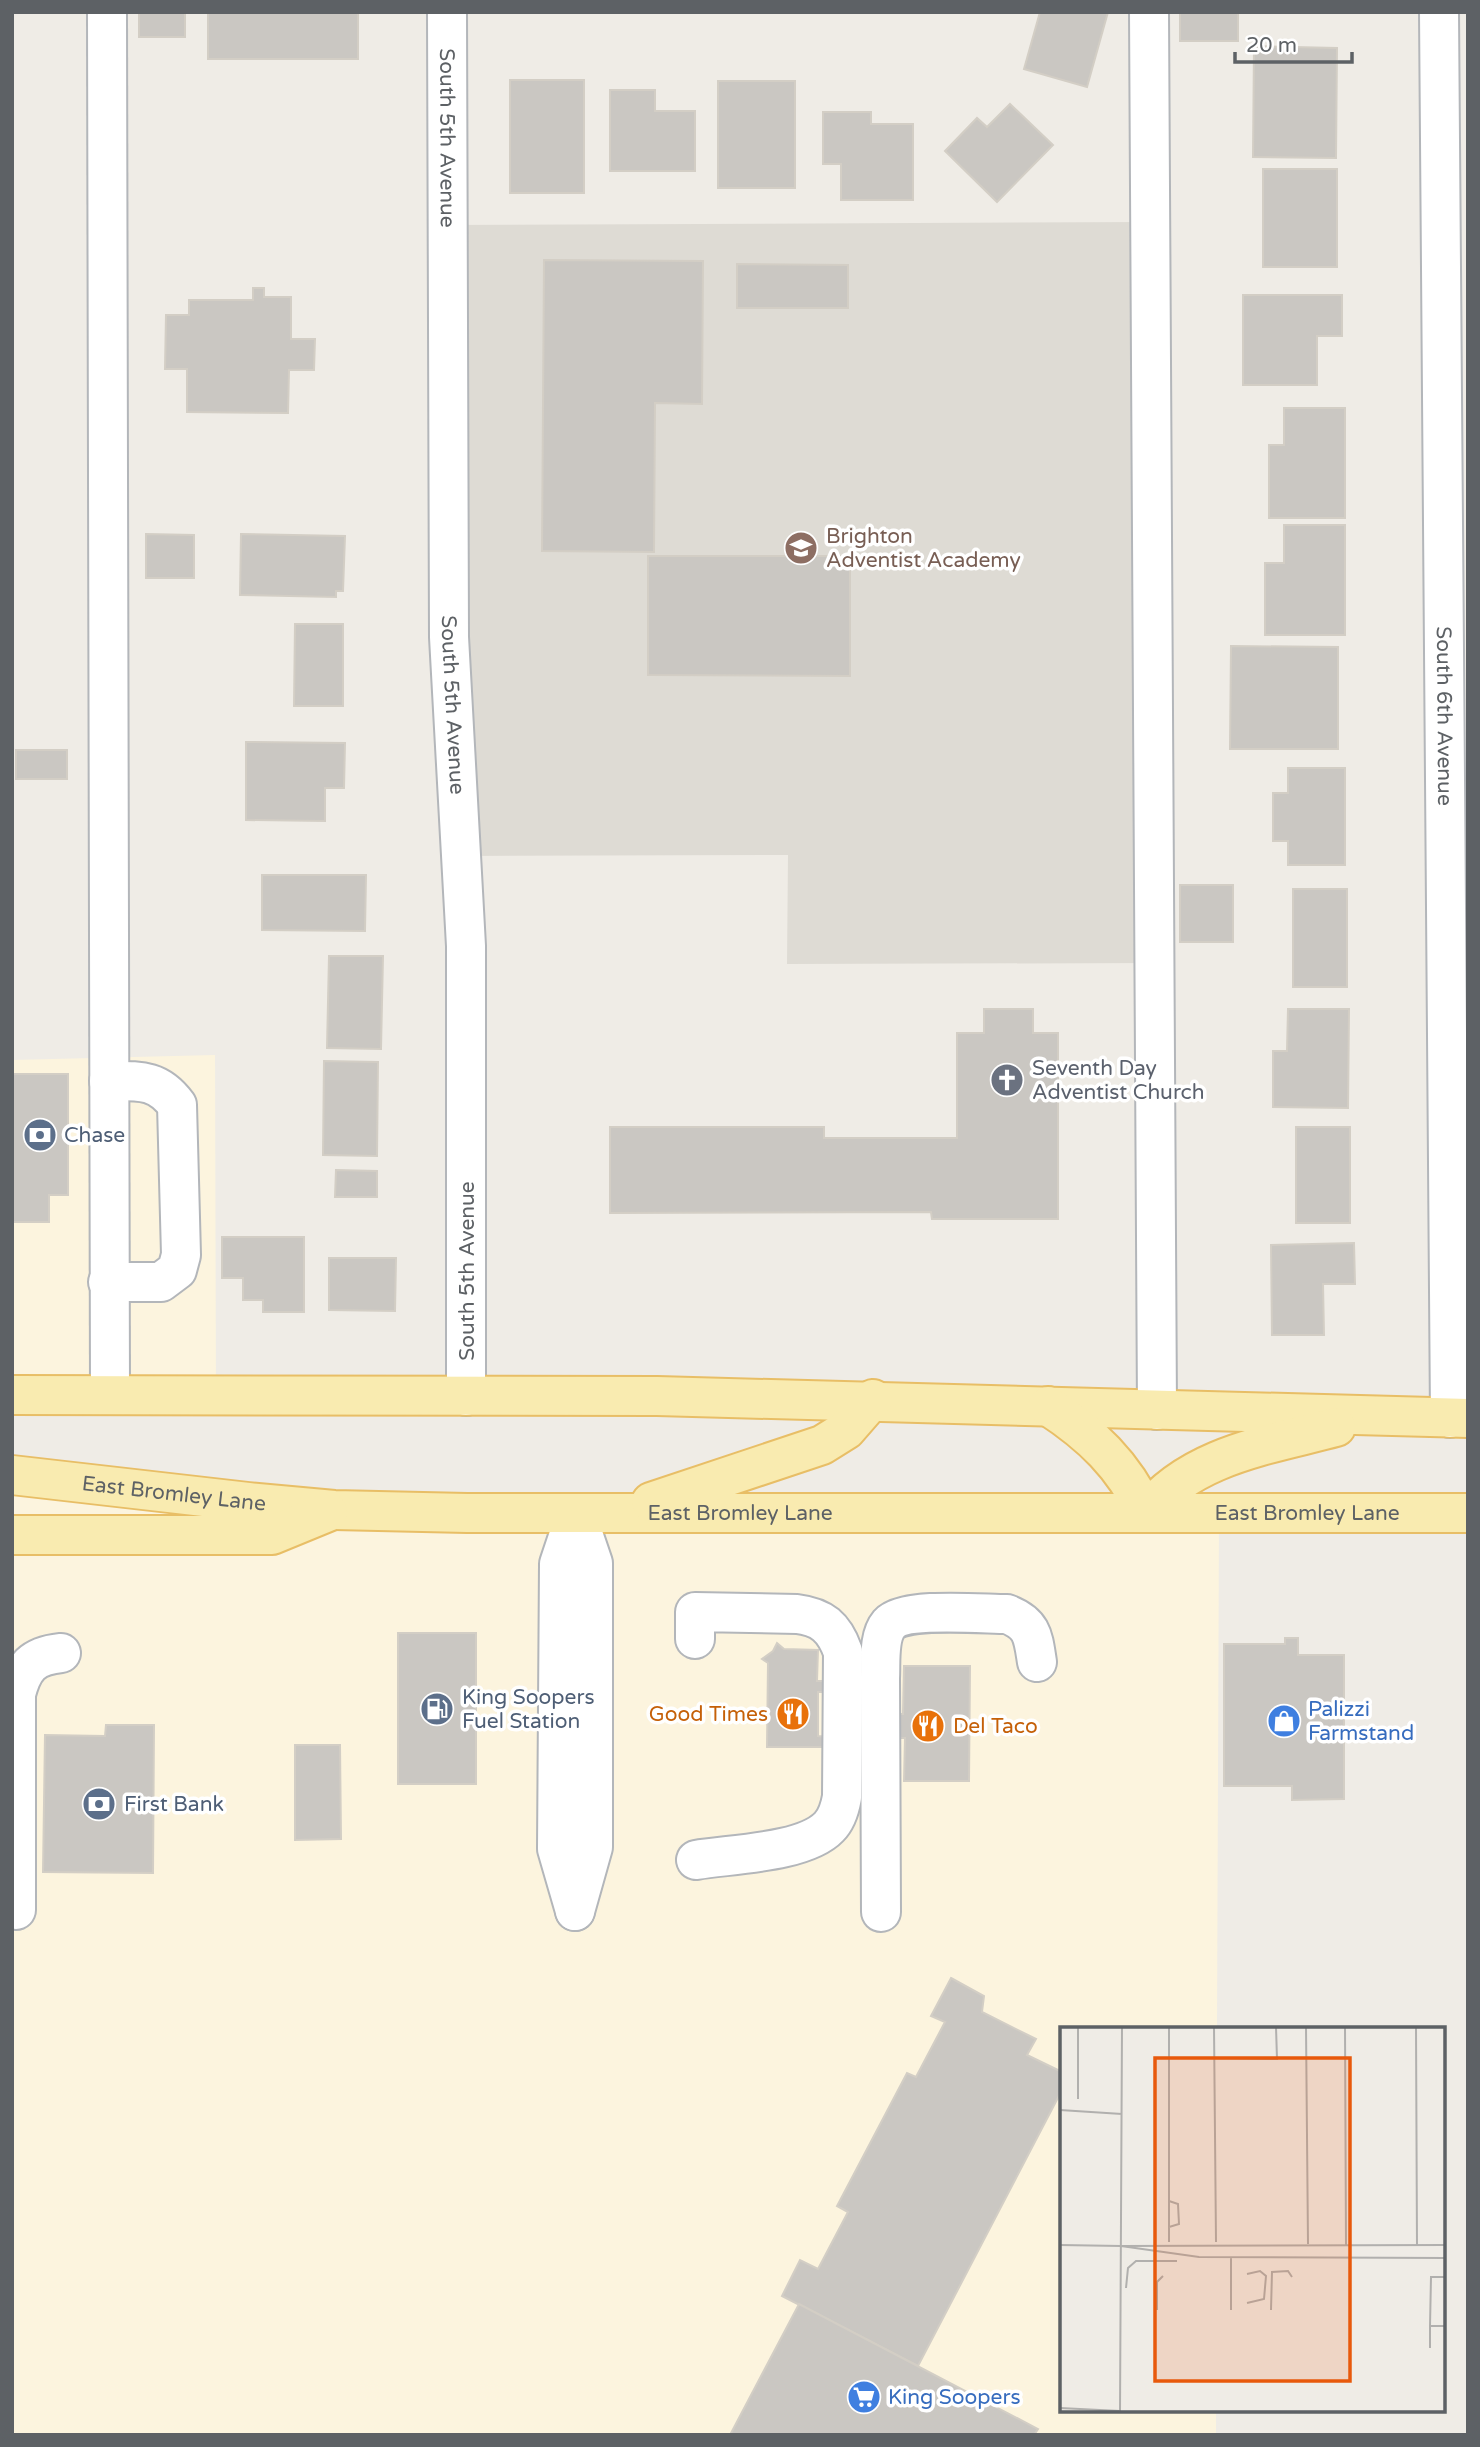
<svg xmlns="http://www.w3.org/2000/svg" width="1480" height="2447" font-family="'Varela Round',sans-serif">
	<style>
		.commercial { fill: #fcf4de }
		.education { fill: #dedbd4 }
		.building { fill: #cac7c2; stroke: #d3cec5; stroke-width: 2 }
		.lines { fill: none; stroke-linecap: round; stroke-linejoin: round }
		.minor-casing { stroke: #b3b6ba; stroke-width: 42 }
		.major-casing { stroke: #e8be66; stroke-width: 42 }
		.minor { stroke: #fff; stroke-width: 38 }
		.major { stroke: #f9ebb0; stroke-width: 38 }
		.labels { text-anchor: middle; stroke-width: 7; stroke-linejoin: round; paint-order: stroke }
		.street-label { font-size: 21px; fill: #5d6165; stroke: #fff }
		.education-label { font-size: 21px; fill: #785e54; stroke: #fff; text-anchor: start }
		.worship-label { font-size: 21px; fill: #5b616d; stroke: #fff; text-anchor: start }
		.service-label { font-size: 21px; fill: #4e5e75; stroke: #fff; text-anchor: start }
		.shop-label { font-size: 21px; fill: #366cbe; stroke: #fff; text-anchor: start }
		.food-label { font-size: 21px; fill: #c56008; stroke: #fff; text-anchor: end }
		.inset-road { fill: none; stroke: #b1b0ae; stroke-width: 2 }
		.view { fill: #e8590c; fill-opacity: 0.15; stroke: #e8590c; stroke-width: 3.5 }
		.inset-edge { fill: none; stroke: #5d6165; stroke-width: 3.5 }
	</style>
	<rect width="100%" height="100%" fill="#efece6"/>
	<g class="commercial">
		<path d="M215,1055L216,1395H12V1060Z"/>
		<path d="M12,1466L576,1513L1219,1517L1217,2029H1062V2410H1216V2435H12Z"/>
	</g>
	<path class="education" d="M1150,222L1156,963L787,964L788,855L461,856L448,225Z"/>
	<g class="building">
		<rect x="139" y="12" width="46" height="25"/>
		<rect x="208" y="12" width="150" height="47"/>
		<path d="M1040,12H1108L1087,87L1024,69Z"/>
		<rect x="1180" y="12" width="58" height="29"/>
		<path d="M1254,46L1337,48L1336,158L1253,157Z"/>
		<rect x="510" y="80" width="74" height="113"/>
		<rect x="718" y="81" width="77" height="107"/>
		<path d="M610,90H655V111H695V171H610Z"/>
		<path d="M1010,104L1053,145L997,202L945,151L977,118L987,127Z"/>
		<path d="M823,112H871V124H913V200H841V164H823Z"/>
		<rect x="1263" y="169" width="74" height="98"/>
		<path d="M544,260L703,261L702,404L655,403L654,552L542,551Z"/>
		<path d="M737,264L848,265V308H737Z"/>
		<path d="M253,288H264V297H291V339H315L314,370H289L288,413L187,412V369H165L166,315H189V300H253Z"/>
		<path d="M1243,295H1342V336H1317V385H1243Z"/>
		<path d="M1284,408H1345V518H1269V445H1284Z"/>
		<path d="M1284,525H1345V635H1265V563H1284Z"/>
		<path d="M146,534L194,535V578H146Z"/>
		<path d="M241,534L345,536L343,591H336V597L240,595Z"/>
		<path d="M648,556H850V676L648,675Z"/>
		<path d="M295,624H343V706H294Z"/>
		<path d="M1231,646L1338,647V749H1230Z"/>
		<path d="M246,742L345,743L344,788H325V821L246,820Z"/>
		<rect x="16" y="750" width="51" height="29"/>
		<path d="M1288,768H1345V865H1288V841H1273V793H1288Z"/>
		<path d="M262,875H366L365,931L262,930Z"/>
		<rect x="1180" y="885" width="53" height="57"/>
		<rect x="1293" y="889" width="54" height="98"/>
		<path d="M329,956H383L381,1049L327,1048Z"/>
		<path d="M984,1009H1033V1033H1058V1219H932L931,1212L610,1213V1127H824V1138H957V1033H984Z"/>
		<path d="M1288,1009H1349L1348,1108L1273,1107V1051H1287Z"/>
		<path d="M324,1061L378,1062L377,1156L323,1155Z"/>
		<path d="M12,1074H68V1195H49V1222H12Z"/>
		<rect x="1296" y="1127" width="54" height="96"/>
		<path d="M336,1170L377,1171V1197H335Z"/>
		<path d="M222,1237H304V1312H263V1300H243V1278H222Z"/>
		<path d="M1354,1243L1355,1284H1323L1324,1335H1272L1271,1245Z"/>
		<path d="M329,1258H396L395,1311L329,1310Z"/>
		<rect x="398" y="1633" width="78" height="151"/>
		<path d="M1285,1638H1298V1655H1344V1799L1292,1800V1786H1224V1644H1285Z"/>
		<path d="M777,1643L784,1649L818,1650L817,1681H830V1692H818V1736L828,1737L827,1747H767L768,1663L762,1659L773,1651Z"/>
		<path d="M904,1666H970L969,1781H904L905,1738H887V1714H903Z"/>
		<path d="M106,1725H154L153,1873L43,1872L45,1735L105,1736Z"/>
		<path d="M295,1745H340L341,1839L295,1840Z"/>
		<path d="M951,1978L984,1996L982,2012L1036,2039L1027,2055L1062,2072V2090L918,2366L782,2296L800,2260L818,2269L848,2212L837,2206L907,2073L916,2077L945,2022L931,2016Z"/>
		<path d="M799,2304L1038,2429L1034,2435H730Z"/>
	</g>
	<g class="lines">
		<defs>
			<g id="minor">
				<path d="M107,12L110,1395"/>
				<path id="s1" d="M447,12L449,637L466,946V1396"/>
				<path d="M1149,12L1157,1410"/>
				<path id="s2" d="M1439,12L1450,1418"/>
				<path d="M108,1282H161L177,1270L181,1255L177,1105C158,1079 140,1081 109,1081"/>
				<path d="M695,1639V1612L797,1614C822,1617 834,1627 843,1652L842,1797C840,1808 837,1819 829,1827C804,1853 731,1854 696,1860"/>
				<path d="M16,1910V1694C23,1667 32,1656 61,1653"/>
				<path d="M575,1911L593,1847V1563L576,1513"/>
				<path d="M575,1911L557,1849L559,1564L576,1513"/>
				<path d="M881,1912L880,1678C881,1662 878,1637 889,1624C904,1607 982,1614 1007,1614C1033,1624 1033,1637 1037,1662"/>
			</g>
			<g id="major">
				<path d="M12,1395L657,1396L1468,1418"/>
				<path d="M1048,1406C1091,1434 1124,1465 1146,1513C1191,1455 1269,1445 1336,1427"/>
				<path id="s3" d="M12,1475L248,1502L334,1510L467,1513H1468"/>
				<path d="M651,1502L822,1445L846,1430L873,1399"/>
				<path d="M12,1535H272L328,1512"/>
			</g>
		</defs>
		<use href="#minor" class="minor-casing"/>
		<use href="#major" class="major-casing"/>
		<use href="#minor" class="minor"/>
		<use href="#major" class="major"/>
	</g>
	<defs>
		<symbol id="school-disc" viewBox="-11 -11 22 22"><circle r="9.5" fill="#8d6e63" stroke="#fff"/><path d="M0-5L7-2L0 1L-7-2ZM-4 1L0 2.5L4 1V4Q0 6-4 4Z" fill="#fff"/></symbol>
		<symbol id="church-disc" viewBox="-11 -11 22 22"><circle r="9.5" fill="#6b7280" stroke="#fff"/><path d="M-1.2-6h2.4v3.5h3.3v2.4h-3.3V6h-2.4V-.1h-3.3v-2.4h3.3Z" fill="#fff"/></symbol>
		<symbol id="bank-disc" viewBox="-11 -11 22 22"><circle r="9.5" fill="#5c6f8a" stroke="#fff"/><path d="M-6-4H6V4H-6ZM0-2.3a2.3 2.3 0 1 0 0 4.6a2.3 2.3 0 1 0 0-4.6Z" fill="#fff"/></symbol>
		<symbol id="fuel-disc" viewBox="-11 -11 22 22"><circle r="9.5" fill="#5c6f8a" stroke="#fff"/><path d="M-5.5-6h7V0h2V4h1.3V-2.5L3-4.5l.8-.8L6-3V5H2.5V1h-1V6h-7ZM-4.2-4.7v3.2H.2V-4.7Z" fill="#fff"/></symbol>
		<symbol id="restaurant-disc" viewBox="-11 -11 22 22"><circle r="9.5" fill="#e8710a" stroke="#fff"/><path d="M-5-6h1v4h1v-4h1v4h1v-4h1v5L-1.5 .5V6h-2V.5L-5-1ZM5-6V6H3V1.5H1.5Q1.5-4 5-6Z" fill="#fff"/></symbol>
		<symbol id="shop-disc" viewBox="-11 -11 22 22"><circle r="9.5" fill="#3f7fe0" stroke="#fff"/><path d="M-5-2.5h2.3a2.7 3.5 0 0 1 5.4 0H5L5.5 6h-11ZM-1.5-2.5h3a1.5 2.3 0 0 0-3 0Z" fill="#fff"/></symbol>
		<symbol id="supermarket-disc" viewBox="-11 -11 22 22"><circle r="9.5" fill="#3f7fe0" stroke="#fff"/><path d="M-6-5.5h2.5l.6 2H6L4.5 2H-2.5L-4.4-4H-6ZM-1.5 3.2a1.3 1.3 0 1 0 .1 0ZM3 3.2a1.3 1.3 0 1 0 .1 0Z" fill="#fff"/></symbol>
	</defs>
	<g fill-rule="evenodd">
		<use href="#school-disc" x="782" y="529" width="38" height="38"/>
		<use href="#church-disc" x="988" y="1061" width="38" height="38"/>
		<use href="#bank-disc" x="21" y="1116" width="38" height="38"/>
		<use href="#fuel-disc" x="418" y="1690" width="38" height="38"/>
		<use href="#restaurant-disc" x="774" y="1695" width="38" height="38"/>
		<use href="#shop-disc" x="1265" y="1702" width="38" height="38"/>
		<use href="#restaurant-disc" x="909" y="1707" width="38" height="38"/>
		<use href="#bank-disc" x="80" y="1785" width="38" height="38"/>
		<use href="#supermarket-disc" x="845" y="2378" width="38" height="38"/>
	</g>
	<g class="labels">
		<g class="street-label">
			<text dy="7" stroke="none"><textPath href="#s1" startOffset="126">South 5th Avenue</textPath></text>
			<text dy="7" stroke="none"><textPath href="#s1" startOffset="693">South 5th Avenue</textPath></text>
			<text dy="7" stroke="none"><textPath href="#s2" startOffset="704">South 6th Avenue</textPath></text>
			<text transform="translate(467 1271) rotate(-90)" y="7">South 5th Avenue</text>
			<text dy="7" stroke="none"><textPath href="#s3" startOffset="163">East Bromley Lane</textPath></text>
			<text dy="7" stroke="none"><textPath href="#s3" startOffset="730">East Bromley Lane</textPath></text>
			<text dy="7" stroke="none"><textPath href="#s3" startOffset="1297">East Bromley Lane</textPath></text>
		</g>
		<g class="education-label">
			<text x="826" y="543">Brighton<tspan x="826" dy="24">Adventist Academy</tspan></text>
		</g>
		<g class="worship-label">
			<text x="1032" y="1075">Seventh Day<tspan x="1032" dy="24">Adventist Church</tspan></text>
		</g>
		<g class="service-label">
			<text x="64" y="1142">Chase</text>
			<text x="462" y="1704">King Soopers<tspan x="462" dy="24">Fuel Station</tspan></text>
			<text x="124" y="1811">First Bank</text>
		</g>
		<g class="shop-label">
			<text x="1308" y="1716">Palizzi<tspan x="1308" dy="24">Farmstand</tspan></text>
			<text x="888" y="2404">King Soopers</text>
		</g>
		<g class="food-label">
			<text x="768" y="1721">Good Times</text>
			<text x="953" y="1733" text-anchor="start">Del Taco</text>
		</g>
	</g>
	<g transform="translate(1060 2027)">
		<rect width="385" height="385" fill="#efece6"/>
		<path class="inset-road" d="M18,0V72M109,0V215M154,0L156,215M246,0L248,217M285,0L286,218M356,0L357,218M154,31L217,32L216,0M0,83L62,87M109,200L119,197L118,177L109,174M0,218L61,219L139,230L385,231M62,219L385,218M187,247L200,244L206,249L204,272L187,276M66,261L68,241L76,234H117M97,283V255L103,249M171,283V231M211,283L212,245L228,244L232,250M370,299L371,250H385M370,321V299H385M0,381L60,384M60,385L62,0"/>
		<path class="view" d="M95,31H290V354H95Z"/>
		<rect width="385" height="385" class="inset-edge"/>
	</g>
	<rect width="1480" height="2447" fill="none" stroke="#5d6165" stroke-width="28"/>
	<path d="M1235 52v10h117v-10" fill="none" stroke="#5d6165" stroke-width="3.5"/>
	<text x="1246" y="52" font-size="21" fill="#5d6165" stroke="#ffffff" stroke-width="5" paint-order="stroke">20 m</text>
</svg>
